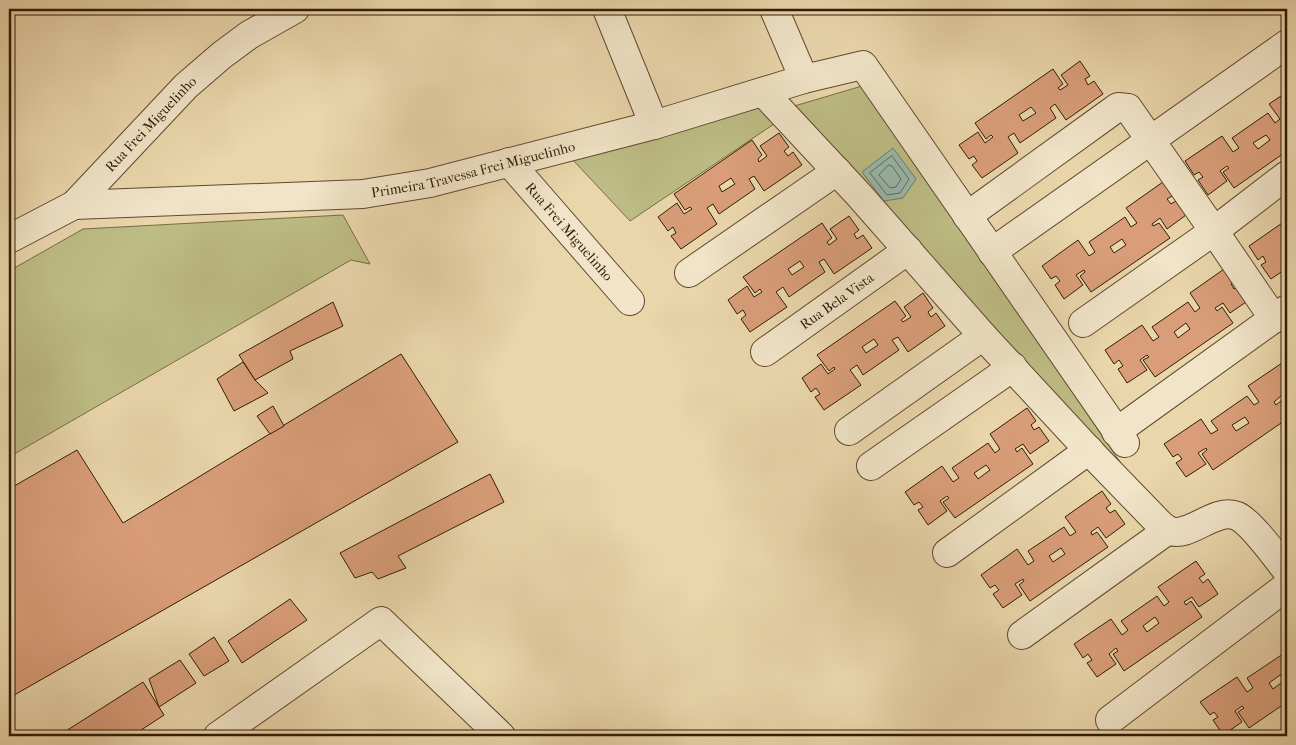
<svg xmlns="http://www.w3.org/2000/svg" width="1296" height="745" font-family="'IM FELL French Canon',serif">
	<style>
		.green { fill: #bdbc84; stroke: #776c45 }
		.water { fill: #98b9ad; stroke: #6f7a6a }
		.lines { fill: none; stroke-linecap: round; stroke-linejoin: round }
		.shore { stroke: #646a5a; stroke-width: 1 }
		.building { fill: #d99e79; stroke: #311c06; fill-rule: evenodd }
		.minor-casing { stroke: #5f4a2f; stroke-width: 30 }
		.minor { stroke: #f1e4c8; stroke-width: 28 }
		.labels { text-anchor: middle; stroke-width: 5; stroke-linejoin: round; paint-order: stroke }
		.street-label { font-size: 14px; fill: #311c06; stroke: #f1e4c8 }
	</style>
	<rect width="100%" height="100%" fill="#ead6ab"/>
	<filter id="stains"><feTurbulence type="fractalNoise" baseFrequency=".004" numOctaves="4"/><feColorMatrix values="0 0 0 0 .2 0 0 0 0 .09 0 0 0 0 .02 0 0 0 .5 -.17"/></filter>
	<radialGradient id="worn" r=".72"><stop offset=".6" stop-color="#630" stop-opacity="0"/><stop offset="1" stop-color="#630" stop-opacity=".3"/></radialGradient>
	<g class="green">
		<path d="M862,86L1138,488L791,107Z"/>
		<path d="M762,107L774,124L630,221L572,159Z"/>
		<path d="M343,215L370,264L351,260L9,457V271L83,229Z"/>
	</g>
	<path class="water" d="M893,148L916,179L903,198L884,201L862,172Z"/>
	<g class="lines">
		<g class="shore">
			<path d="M892,156L909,179L900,193L887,195L870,173Z"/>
			<path d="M889,165L892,166L901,179L896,187L890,188L879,175Z"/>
		</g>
	</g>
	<g class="building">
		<path d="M1080,61L1090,76L1085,79L1088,85L1094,81L1103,94L1066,120L1055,104L1050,108L1056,118L1020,143L1014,133L1008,137L1018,153L982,178L972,165L977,161L974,156L969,159L959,145L978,132L985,143L993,137L991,135L986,139L975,123L1053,69L1063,84L1058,88L1060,90L1068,85L1061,75ZM1031,107L1036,113L1023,121L1019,115Z"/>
		<path d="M1287,92V151L1234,188L1223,172L1229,168L1227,166L1220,171L1227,181L1208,195L1198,180L1203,177L1199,172L1194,175L1185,161L1222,136L1233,152L1239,148L1232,138L1268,113L1275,123L1280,119L1269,104ZM1266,135L1270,140L1258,149L1253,143Z"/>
		<path d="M779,133L789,147L784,151L788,156L793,152L802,165L764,191L754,176L749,179L755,189L719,214L713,204L707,208L717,224L681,249L671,236L676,233L673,227L668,231L658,217L677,203L684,214L692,209L690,207L685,210L674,194L752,140L762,155L758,159L759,162L767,156L760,146ZM731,178L735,184L722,192L719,186Z"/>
		<path d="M1163,182L1172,196L1167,199L1171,204L1176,201L1186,215L1167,229L1160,218L1152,224L1153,226L1159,223L1170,238L1091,292L1080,276L1085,272L1084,270L1076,275L1083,285L1064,299L1055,285L1060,281L1056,276L1051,279L1042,266L1078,240L1089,256L1095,252L1089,242L1125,217L1131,227L1137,223L1126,208ZM1122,239L1126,245L1114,253L1110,247Z"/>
		<path d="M849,216L859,230L854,234L857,239L863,235L872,248L834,274L824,259L819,262L825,272L789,297L783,287L776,292L787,307L750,332L741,319L746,315L743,310L737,314L728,300L747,286L754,297L762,292L760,289L755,293L743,277L822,223L832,238L827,242L829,245L837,239L830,229ZM800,261L804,267L792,275L788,269Z"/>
		<path d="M1285,221L1287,224V253L1283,256L1287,261V268L1271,279L1261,265L1266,262L1263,256L1258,260L1249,246Z"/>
		<path d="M1227,267L1236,280L1231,284L1234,289L1239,285L1249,300L1230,313L1223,303L1215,308L1217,311L1222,307L1233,323L1155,377L1143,360L1149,357L1147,355L1140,360L1147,370L1127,383L1118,369L1123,366L1119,360L1114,364L1105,350L1142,325L1153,341L1159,337L1152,327L1188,302L1195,312L1200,308L1190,293ZM1186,323L1190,329L1178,338L1174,332Z"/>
		<path d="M923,293L933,308L928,312L931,317L936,313L945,326L908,352L898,337L892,340L899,350L863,375L857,365L850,370L861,385L824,410L815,397L820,394L816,388L811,392L802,378L821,364L828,374L835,369L834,367L829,371L817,355L895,301L906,316L901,320L903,322L911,317L904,307ZM874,339L878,345L866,353L862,347Z"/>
		<path d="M333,302L343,326L290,351L293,359L255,380L239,355Z"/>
		<path d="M401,354L458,442L9,698V489L77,450L123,523Z"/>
		<path d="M1285,361L1287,364V405L1281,396L1274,402L1276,405L1281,401L1287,410V419L1213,470L1202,454L1207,450L1206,448L1198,453L1206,464L1186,477L1176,463L1182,459L1178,454L1173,457L1164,444L1201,419L1211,434L1218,430L1211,421L1247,396L1254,405L1259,402L1248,386ZM1245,417L1249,423L1236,431L1232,425Z"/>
		<path d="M243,362L255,380L268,393L234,411L217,379Z"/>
		<path d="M273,406L284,426L270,434L257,416Z"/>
		<path d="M1027,408L1036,421L1031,425L1034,430L1039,427L1049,441L1030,454L1023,444L1015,449L1017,452L1022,448L1033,464L955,518L943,502L949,498L947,496L940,501L947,511L928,525L918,510L923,507L919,502L914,505L905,492L942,466L953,482L959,478L952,468L988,443L995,453L1000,449L990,434ZM986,465L990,470L978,479L974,473Z"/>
		<path d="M490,474L504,502L398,556L406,568L378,579L372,572L355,578L340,553Z"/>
		<path d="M1102,491L1111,504L1106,508L1110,513L1115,510L1125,524L1106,538L1098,527L1091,532L1092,535L1097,532L1108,547L1030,601L1019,585L1024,581L1023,579L1015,584L1022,595L1003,608L993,594L999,590L995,585L990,588L981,575L1017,549L1028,565L1034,561L1028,551L1064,527L1070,536L1076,532L1065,517ZM1061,548L1065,554L1053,562L1049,556Z"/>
		<path d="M1196,561L1205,574L1199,578L1203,583L1208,579L1218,594L1199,607L1192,597L1184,602L1186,605L1191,601L1202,617L1124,671L1113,654L1118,651L1116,648L1109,654L1116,664L1097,677L1087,663L1092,660L1088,654L1083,658L1074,644L1111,619L1122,635L1128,630L1121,621L1157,596L1164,606L1169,602L1158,587ZM1155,617L1159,623L1147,632L1143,626Z"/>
		<path d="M290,599L307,620L242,663L228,641Z"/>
		<path d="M214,637L229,661L204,676L189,654Z"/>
		<path d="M1283,654L1287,660V702L1249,728L1238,712L1244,708L1242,706L1235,711L1242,722L1223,735L1213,720L1218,717L1214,712L1210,715L1200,702L1237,677L1247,692L1253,688L1247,678ZM1280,675L1285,680L1273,689L1269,683Z"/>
		<path d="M180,660L196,683L159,707L149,679Z"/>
		<path d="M143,682L164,715L132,736H58Z"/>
	</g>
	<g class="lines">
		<defs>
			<g id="minor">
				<path d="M607,9L654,125"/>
				<path d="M774,9L804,79"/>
				<path d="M763,92L859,195L983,336L1095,457L1158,522C1161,525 1165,529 1170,531C1190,538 1215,507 1237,516C1251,522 1277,558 1287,571"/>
				<path id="s1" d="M509,162L630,301"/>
				<path id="s2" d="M74,205L363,194L430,183L654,125L804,79L863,65L1125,443"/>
				<path d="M967,216L1111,112L1118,107L1128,108L1214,231L1274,319"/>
				<path id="s3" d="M9,239L74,205L186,86L222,55L249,35L295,9"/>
				<path d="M992,252L1287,44"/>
				<path d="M689,273L837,171"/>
				<path d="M1083,323L1214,231L1287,175"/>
				<path id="s4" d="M765,352L908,250"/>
				<path d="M849,431L983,336"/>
				<path d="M1116,432L1287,309"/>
				<path d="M871,466L1013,367"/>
				<path d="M947,553L1089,450"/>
				<path d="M1022,635L1168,530"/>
				<path d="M1110,720L1287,586"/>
				<path d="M218,736L381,621L501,736"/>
			</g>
		</defs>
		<use href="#minor" class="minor-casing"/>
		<use href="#minor" class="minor"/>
	</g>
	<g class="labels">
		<g class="street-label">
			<text dy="5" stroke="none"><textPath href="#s3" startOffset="185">Rua Frei Miguelinho</textPath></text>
			<text dy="5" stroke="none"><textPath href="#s2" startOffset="402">Primeira Travessa Frei Miguelinho</textPath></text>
			<text dy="5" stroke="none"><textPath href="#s1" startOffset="92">Rua Frei Miguelinho</textPath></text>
			<text dy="5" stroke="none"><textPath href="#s4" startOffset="88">Rua Bela Vista</textPath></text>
		</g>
	</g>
	<rect width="1296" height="745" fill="none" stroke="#ead6ab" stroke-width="30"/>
	<rect x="10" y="10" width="1276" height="725" fill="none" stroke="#311c06" stroke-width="2.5"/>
	<rect x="15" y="15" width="1266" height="715" fill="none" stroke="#311c06"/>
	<rect width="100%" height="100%" filter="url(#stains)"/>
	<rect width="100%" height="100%" fill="url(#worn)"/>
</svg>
